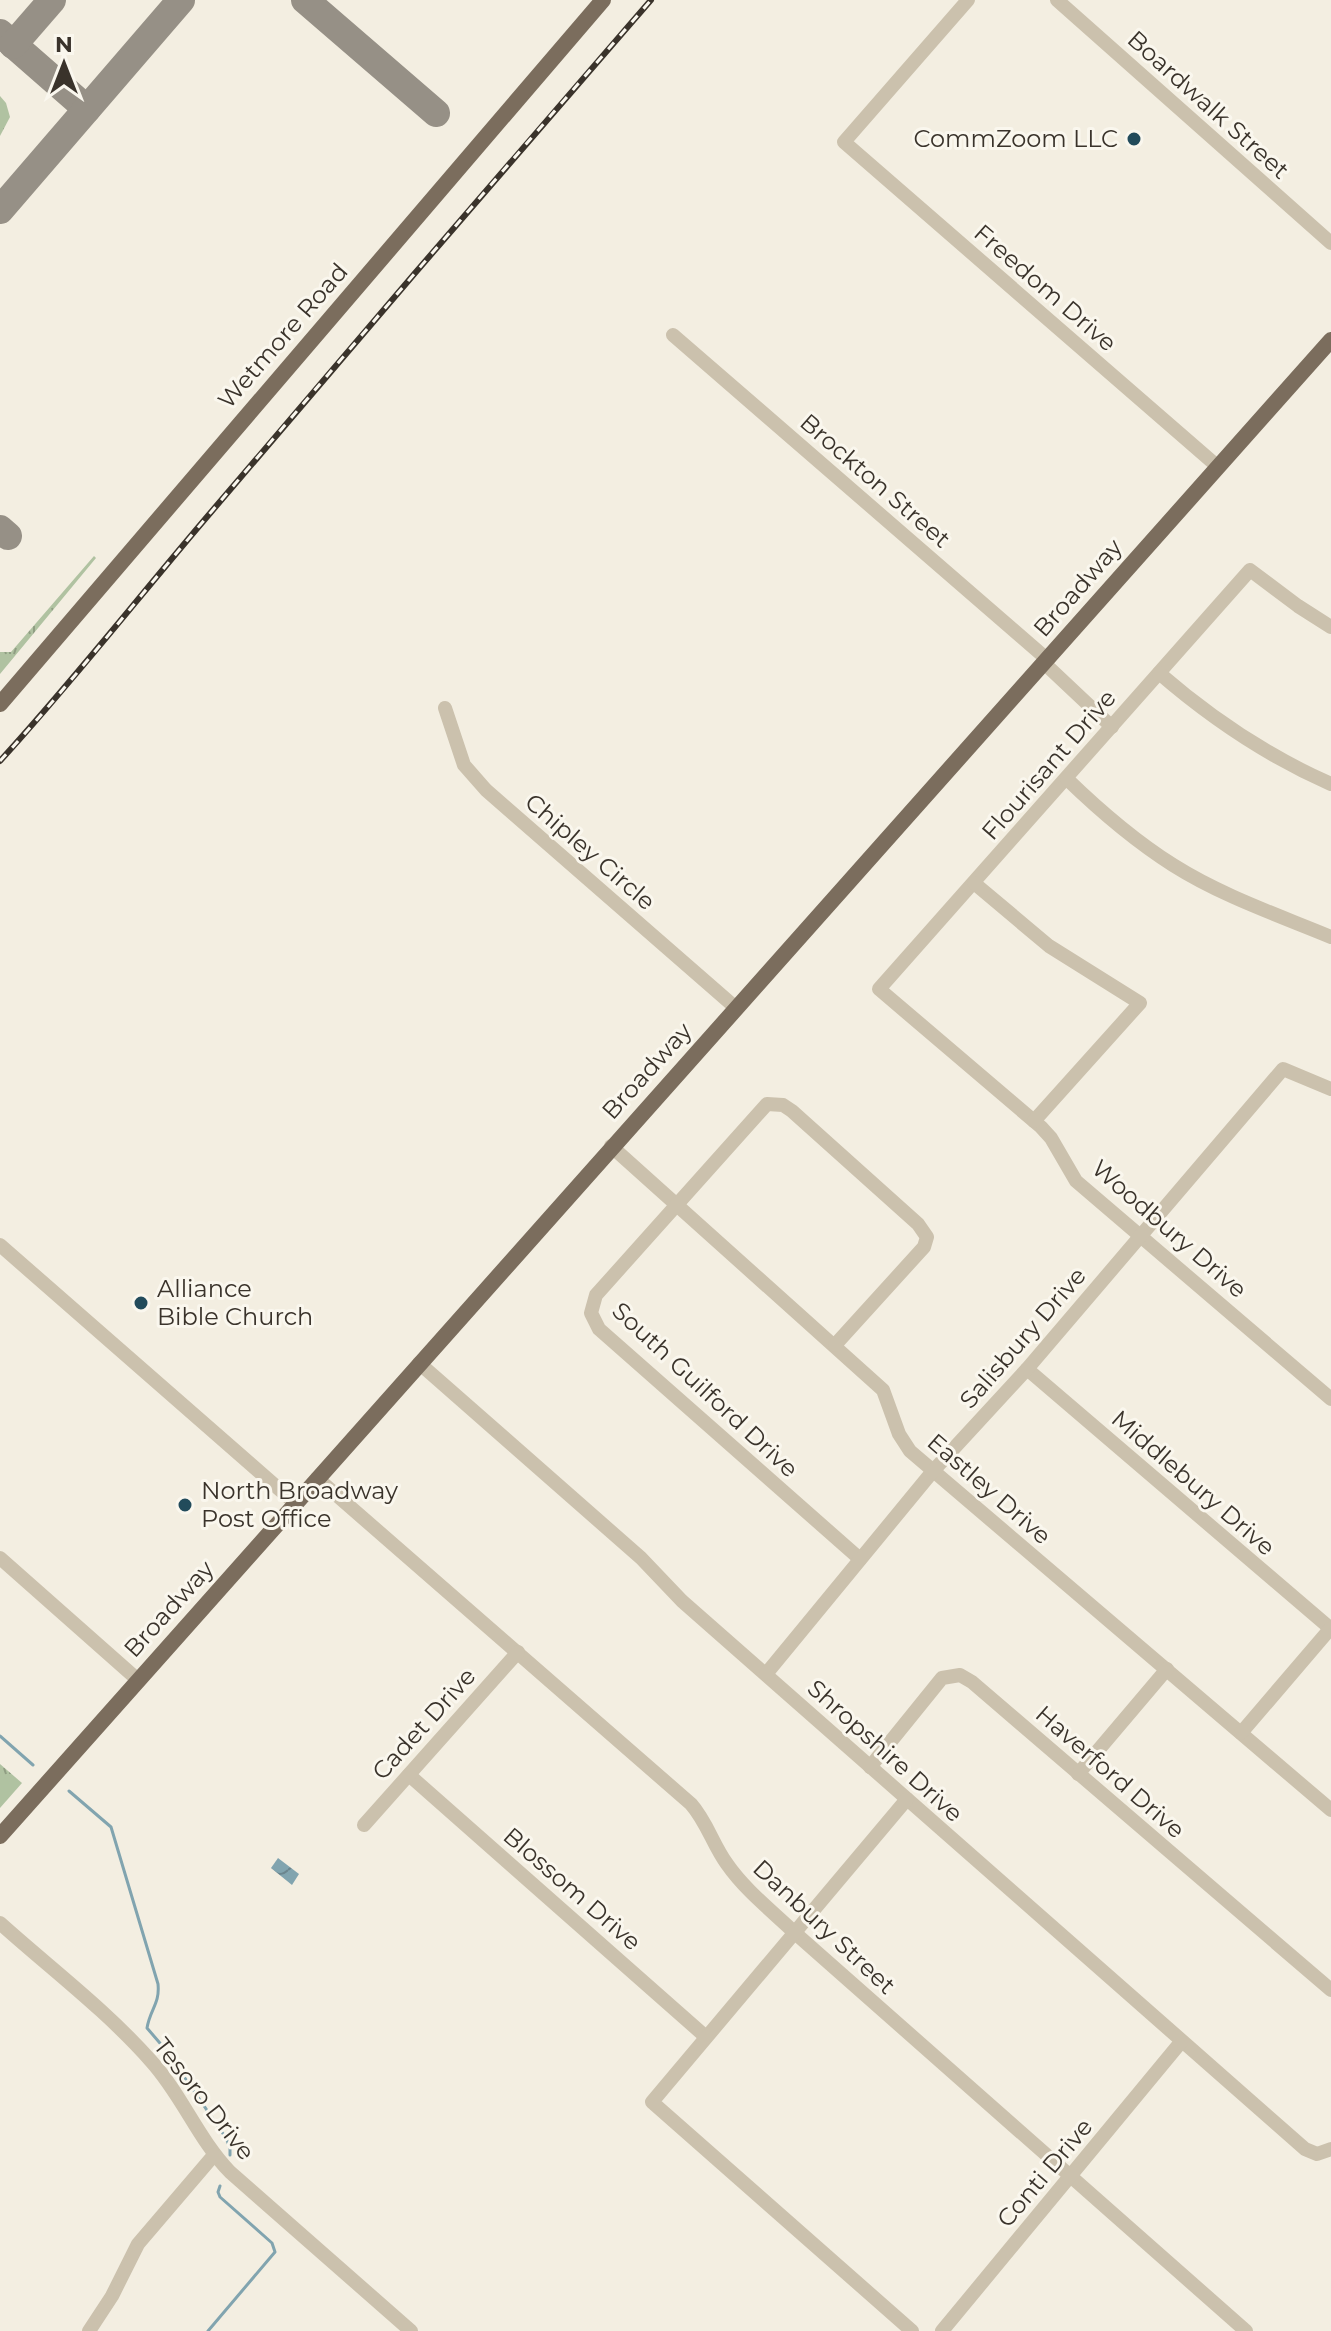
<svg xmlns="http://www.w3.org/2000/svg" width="1331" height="2331" font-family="Montserrat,sans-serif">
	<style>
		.grass { fill: url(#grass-tufts) }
		.water { fill: url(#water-waves) }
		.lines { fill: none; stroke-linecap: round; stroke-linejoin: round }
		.stream { stroke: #81a4af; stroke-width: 3 }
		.taxiway { stroke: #969086; stroke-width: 28 }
		.minor { stroke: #cbc1ad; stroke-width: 14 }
		.major { stroke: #7b6d5d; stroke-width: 16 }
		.rail-casing { stroke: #3a332b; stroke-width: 6 }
		.rail { stroke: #faf7ee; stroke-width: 3; stroke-dasharray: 9; stroke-linecap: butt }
		.poi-dot { fill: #224b5b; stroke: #faf7ee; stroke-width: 3 }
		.labels { text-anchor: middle; stroke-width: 6; stroke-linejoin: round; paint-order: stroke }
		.street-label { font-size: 24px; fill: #3a332b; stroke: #faf7ee }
		.poi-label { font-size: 24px; fill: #3a332b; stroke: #faf7ee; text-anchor: start }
	</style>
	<defs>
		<pattern id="grass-tufts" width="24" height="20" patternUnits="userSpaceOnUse" patternTransform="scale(2)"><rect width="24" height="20" fill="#b0c2a1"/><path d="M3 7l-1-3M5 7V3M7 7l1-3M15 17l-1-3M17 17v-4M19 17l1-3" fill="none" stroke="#909e83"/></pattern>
		<pattern id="water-waves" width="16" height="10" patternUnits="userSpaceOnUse" patternTransform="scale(2)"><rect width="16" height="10" fill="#81a4af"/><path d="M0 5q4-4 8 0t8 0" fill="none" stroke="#6b868f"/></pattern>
	</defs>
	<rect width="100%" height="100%" fill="#f3eee1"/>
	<g class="grass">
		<path d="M0,96L6,103L10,117L0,136Z"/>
		<path d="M94,556L96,558L0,674V652H11Z"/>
		<path d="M0,1764L22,1783L0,1808Z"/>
	</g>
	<path class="water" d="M278,1858L299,1874L292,1885L271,1868Z"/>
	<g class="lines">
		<g class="stream">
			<path d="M0,1736L33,1765"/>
			<path d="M69,1791L111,1827L158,1984C160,2004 150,2009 147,2028L165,2049L226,2138L230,2148V2155"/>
			<path d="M208,2331L275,2252L272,2243L220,2197L218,2192L220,2186"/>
		</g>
		<g class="taxiway">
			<path d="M305,0L436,113"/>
			<path d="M0,33L87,109"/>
			<path d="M13,45L52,0"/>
			<path d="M0,210L181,0"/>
			<path d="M0,529L8,536"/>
		</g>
		<g class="minor">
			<path d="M968,0L844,142L1217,466"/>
			<path d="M1057,0L1331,243"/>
			<path d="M673,335L1048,660"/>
			<path d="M1331,627L1298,606L1250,570L879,989L1041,1127L1051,1138L1076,1181L1331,1399"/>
			<path d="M1044,663L1112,727"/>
			<path d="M1159,673C1211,718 1267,756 1331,784"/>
			<path d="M445,708L464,765L486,790L736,1008"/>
			<path d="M1067,779C1099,810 1135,841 1173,865C1222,896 1278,915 1331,937"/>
			<path d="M974,883L1049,946L1140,1003L1034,1121"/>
			<path d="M611,1146L883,1390L899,1434L910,1451L1331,1810"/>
			<path d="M0,1245L295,1503"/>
			<path d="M835,1345L924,1247L927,1237L918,1224L792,1111L783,1105L767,1104L596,1295L591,1313L599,1329L860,1559"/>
			<path d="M419,1363L641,1558L682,1601L1305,2149L1317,2154L1331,2149"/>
			<path d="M1027,1369L1331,1629"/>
			<path d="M317,1478L691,1804C707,1822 713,1845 727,1864C745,1890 772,1911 795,1933L1246,2331"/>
			<path d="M0,1558L138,1680"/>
			<path d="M766,1674L933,1471L1027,1369L1283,1069L1331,1089"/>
			<path d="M1241,1733L1330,1629"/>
			<path d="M870,1767L942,1678L960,1675L972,1682L1331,1990"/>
			<path d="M1078,1774L1167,1669"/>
			<path d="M409,1775L706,2037"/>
			<path d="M907,1799L652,2102L912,2331"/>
			<path d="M364,1825L518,1652"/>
			<path d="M0,1923C50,1968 106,2010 151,2061C182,2095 198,2139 230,2172L411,2331"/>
			<path d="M89,2331L112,2296L138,2244L214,2155"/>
			<path d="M942,2331L1181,2042"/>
		</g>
		<g class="major">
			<path d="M0,704L603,0"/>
			<path d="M0,1836L1331,340"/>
		</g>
		<defs>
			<path id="rail" d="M0,761C74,680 141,594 212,511C357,340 504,169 651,0"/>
		</defs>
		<use href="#rail" class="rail-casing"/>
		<use href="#rail" class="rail"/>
	</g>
	<g class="poi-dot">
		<circle cx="1134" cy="139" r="8"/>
		<circle cx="141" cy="1303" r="8"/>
		<circle cx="185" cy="1505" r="8"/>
	</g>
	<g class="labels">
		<g class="street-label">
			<text transform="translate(1208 105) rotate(42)" y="8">Boardwalk Street</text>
			<text transform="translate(1045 288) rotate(41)" y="8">Freedom Drive</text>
			<text transform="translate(283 336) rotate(-49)" y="8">Wetmore Road</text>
			<text transform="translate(875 481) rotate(41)" y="8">Brockton Street</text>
			<text transform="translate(1078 588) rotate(-49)" y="8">Broadway</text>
			<text transform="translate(1049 765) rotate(-49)" y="8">Flourisant Drive</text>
			<text transform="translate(590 852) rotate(41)" y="8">Chipley Circle</text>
			<text transform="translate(647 1071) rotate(-48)" y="8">Broadway</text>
			<text transform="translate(1169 1229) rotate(41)" y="8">Woodbury Drive</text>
			<text transform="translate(1023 1338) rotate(-49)" y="8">Salisbury Drive</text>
			<text transform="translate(705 1390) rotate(43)" y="8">South Guilford Drive</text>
			<text transform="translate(1193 1483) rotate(41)" y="8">Middlebury Drive</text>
			<text transform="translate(989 1489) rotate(41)" y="8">Eastley Drive</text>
			<text transform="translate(169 1609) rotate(-48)" y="8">Broadway</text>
			<text transform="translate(424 1724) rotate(-48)" y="8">Cadet Drive</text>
			<text transform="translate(885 1751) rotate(42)" y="8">Shropshire Drive</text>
			<text transform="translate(1110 1772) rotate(41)" y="8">Haverford Drive</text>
			<text transform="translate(572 1889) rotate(41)" y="8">Blossom Drive</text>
			<text transform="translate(824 1927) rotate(43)" y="8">Danbury Street</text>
			<text transform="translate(204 2099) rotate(52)" y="8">Tesoro Drive</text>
			<text transform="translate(1045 2173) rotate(-50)" y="8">Conti Drive</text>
		</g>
		<g class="poi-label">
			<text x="1118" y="147" text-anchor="end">CommZoom LLC</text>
			<text x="157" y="1297">Alliance<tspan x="157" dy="28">Bible Church</tspan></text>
			<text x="201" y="1499">North Broadway<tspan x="201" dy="28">Post Office</tspan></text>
		</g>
	</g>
	<g transform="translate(64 64)" stroke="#faf7ee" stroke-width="6" paint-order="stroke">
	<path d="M0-6L14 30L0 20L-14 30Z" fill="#3a332b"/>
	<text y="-12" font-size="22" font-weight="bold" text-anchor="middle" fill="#3a332b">N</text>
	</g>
</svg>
